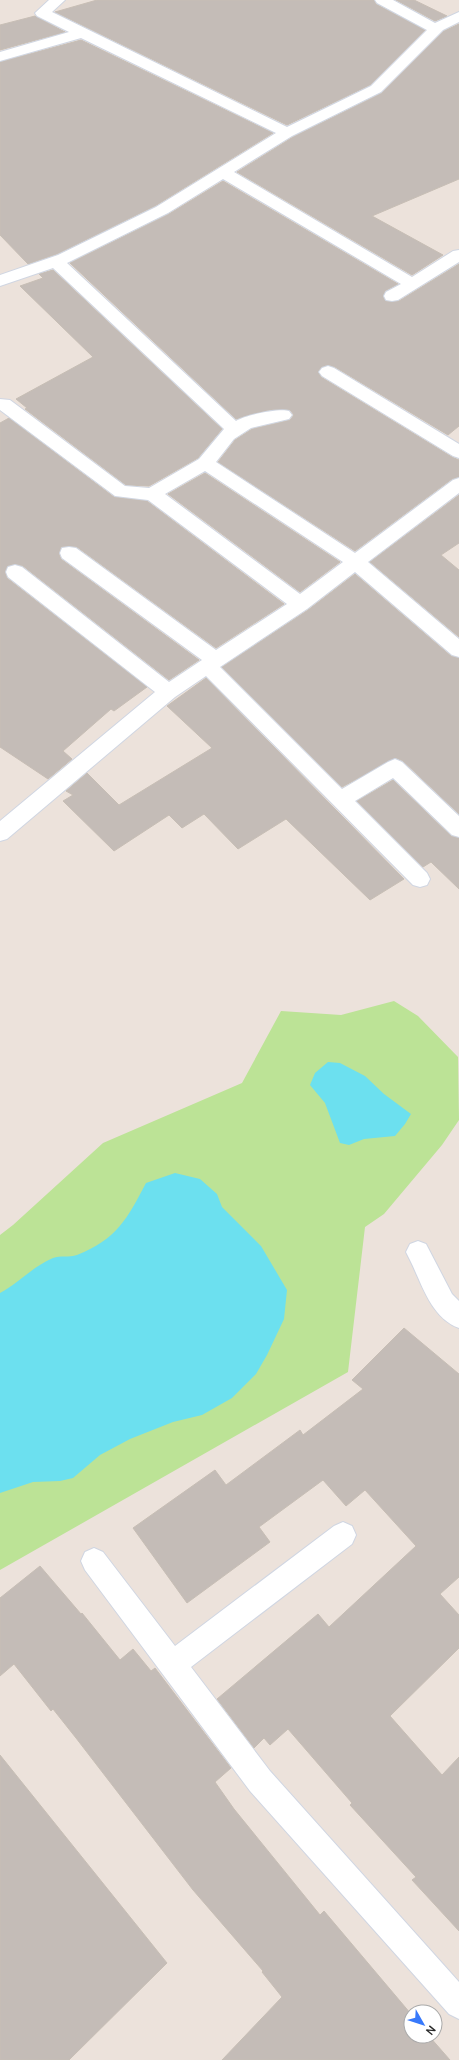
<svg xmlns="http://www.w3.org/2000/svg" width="459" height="2060" font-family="Manrope,sans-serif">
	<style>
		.green { fill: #bce396 }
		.water { fill: #6ce0ef }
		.building { fill: #c4bcb7; stroke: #c7beb5 }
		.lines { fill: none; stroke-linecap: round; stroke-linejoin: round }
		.minor-casing { stroke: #d0d6e2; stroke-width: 2 }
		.minor { fill: #fff; fill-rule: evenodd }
	</style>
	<rect width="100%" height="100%" fill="#ece2db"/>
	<path class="green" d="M394,1001L418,1016L458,1057L459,1120L442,1145L384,1214L365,1227L348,1372L0,1570V1235L13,1225L103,1143L242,1083L281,1011L341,1015Z"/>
	<g class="water">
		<path d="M328,1062L340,1063L365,1076L384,1094L411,1114L405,1124L395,1136L364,1139L349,1145L340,1143L325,1103L310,1085L315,1073Z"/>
		<path d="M175,1173L200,1179L217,1194L222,1207L261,1246L287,1290L284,1319L267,1355L256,1374L232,1398L202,1415L173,1422L130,1439L100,1455L73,1478L60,1481L33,1482L0,1493V1293C19,1283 32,1267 53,1258C60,1255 69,1258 77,1255C117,1239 127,1219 146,1183Z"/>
	</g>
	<g class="building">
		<path d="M97,0H374L376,4L425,30L370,85L287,125L55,12Z"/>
		<path d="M396,0H414L447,16L435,21Z"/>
		<path d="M35,16L65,32L0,50V25Z"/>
		<path d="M459,24V179L372,216L443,255L412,275L237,172L293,137L382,93L444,31Z"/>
		<path d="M81,40L273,133L155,206L57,254L28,264L0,235V62Z"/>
		<path d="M223,181L398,284L385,291L383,297L386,301H399L459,264V426L448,435L335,367L328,365L322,367L318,371L321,377L452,457L459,460V477L452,479L355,551L218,462L235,440L252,429L290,420L294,415L290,410H270L236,419L70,263L169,214Z"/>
		<path d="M53,270L222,429L198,458L149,486L126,485L25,409L27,408L16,399L93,357L20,286L43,278L39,274Z"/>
		<path d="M9,418L114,497L147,501L284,604L216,648L77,547L69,546L61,547L59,554L61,559L199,660L169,680L23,566L15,564L8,566L5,571L7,578L147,687L114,711L111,709L63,751L72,759L48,779L0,747V423Z"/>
		<path d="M205,473L340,562L300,592L168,494Z"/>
		<path d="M459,495V543L441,555L459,570V637L370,562Z"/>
		<path d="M355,574L451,656L459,658V814L403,761L396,758L342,787L222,667L308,610Z"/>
		<path d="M206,678L404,879L370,900L286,819L238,849L204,814L182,828L169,815L114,851L63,801L73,795L66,791L87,773L119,805L212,748L167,706Z"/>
		<path d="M393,780L451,836L459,838V889L431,862L423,867L357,801Z"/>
		<path d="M404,1328L459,1374V1577L440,1594L459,1615V1648L390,1716L442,1775L459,1757V1931L412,1880L416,1877L350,1805L352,1803L288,1729L270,1745L264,1738L254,1748L217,1699L318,1614L329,1627L416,1546L365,1490L346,1506L323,1480L259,1527L270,1542L187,1603L133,1528L215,1470L226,1485L300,1430L303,1435L363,1389L352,1380Z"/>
		<path d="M40,1566L81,1614L82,1613L120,1660L133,1649L151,1671L155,1668L231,1768L215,1782L234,1809L320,1915L324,1911L411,2014V2036H429L450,2060H222L282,1997L262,1972L263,1971L193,1890L76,1738L53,1709L51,1711L14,1664L0,1676V1598Z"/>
		<path d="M0,1755L167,1963L69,2060H0Z"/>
	</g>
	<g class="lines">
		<defs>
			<g id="minor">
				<path d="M49,0H65L52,12L287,127L371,86L427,30L377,3L375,0H393L435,23L459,12V22L443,30L381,92L292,136L234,172L412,277L453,251L459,250V262L398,300L392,301L386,300L384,296L386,292L401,284L223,179L168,213L67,263L236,421C246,415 279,408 289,411L292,415L289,419L251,428L234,439L216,462L355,553L453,480L459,478V493L368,562L459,639V657L452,655L355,572L307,609L220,667L342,789L388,762L395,759L402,762L459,816V837L452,835L393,778L355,801L427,873L430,879L427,885L420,887L413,885L206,676L175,697L7,839L0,841V821L155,692L8,577L6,572L8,567L15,565L22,567L169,682L202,660L62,558L60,553L62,548L69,547L76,548L216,650L287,604L148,500L115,496L0,410V399L10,400L125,486L149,488L199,459L224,429L53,268L0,286V275L58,255L156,207L276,133L81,38L0,61V52L69,32L37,16L35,13ZM205,471L343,562L300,594L165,494Z"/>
				<path d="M328,366L334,368L459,444V458L453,456L322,376L319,372L322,368Z"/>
				<path d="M418,1241L426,1244L452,1294L459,1301V1328C431,1318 422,1284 410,1260L406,1252L410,1244Z"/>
				<path d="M343,1522L352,1526L356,1535L352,1544L191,1667L270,1771L459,1982V2019L449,2014L250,1791L85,1570L81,1561L85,1552L94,1548L103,1552L175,1646L334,1526Z"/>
			</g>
		</defs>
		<use href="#minor" class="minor-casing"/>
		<use href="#minor" class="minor"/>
	</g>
	<g transform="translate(423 2024) rotate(129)"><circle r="19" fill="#ffffff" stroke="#a9a9a9"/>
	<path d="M0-3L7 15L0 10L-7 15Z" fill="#3879fb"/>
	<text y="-6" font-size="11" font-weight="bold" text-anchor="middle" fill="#292929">N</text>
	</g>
</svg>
